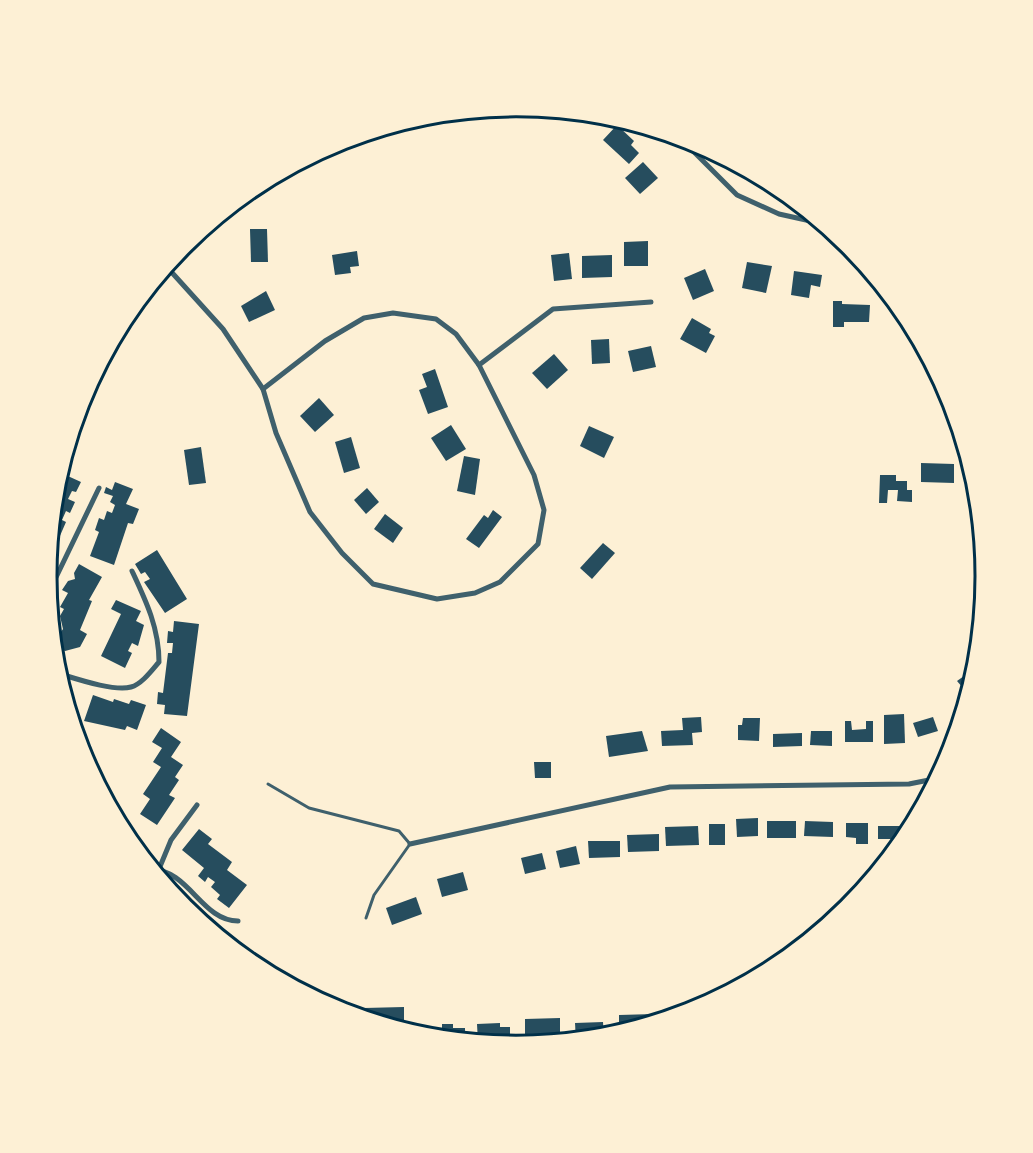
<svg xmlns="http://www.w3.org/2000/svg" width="1033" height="1153" font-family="Poppins,sans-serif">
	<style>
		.building { fill: #264d5e }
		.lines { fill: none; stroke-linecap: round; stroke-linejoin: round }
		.service { stroke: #3f606c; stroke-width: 3 }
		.minor { stroke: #3f606c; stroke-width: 5 }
		.rim { fill: none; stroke: #003049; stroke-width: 3 }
	</style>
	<rect width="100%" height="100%" fill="#fdf0d5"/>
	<g class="building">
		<path d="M578,113H587L582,122L575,118Z"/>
		<path d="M617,125L634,141L631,145L639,153L629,164L603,140Z"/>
		<path d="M643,162L658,178L640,194L625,178Z"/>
		<path d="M250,229H267L268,262H251Z"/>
		<path d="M648,241V266H624V242Z"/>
		<path d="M357,251L359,266L350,267L351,273L335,275L332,255Z"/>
		<path d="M569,253L572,279L554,281L551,255Z"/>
		<path d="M612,255V277L582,278V256Z"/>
		<path d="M747,262L772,266L766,293L742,288Z"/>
		<path d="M705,269L714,291L693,300L684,278Z"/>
		<path d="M794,271L822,275L820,287L811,285L809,298L791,295Z"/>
		<path d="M266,291L275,310L249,322L241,306Z"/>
		<path d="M833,301H842V304L870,305L869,322H844V327H833Z"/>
		<path d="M692,318L711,329L709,333L715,336L706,353L680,339Z"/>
		<path d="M609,339L610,363L592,364L591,340Z"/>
		<path d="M651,346L656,367L633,372L628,351Z"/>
		<path d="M554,354L568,370L547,389L532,373Z"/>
		<path d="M435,369L448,407L428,414L419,390L427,387L422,374Z"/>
		<path d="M319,398L334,415L315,432L300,416Z"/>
		<path d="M451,425L466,449L446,461L431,438Z"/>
		<path d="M589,426L614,437L604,458L580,446Z"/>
		<path d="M351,437L360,468L344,473L335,442Z"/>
		<path d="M201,447L206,483L189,485L184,450Z"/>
		<path d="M464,456L480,459L475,495L457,491Z"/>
		<path d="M921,463L954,464V483L921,482Z"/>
		<path d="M59,472L81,482L76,492L72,491L68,499L75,502L70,513L66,511L62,520L66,522L56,545L50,543Z"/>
		<path d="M880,475H896V481H907V490H912V502L897,501L898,490H888L887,503H879Z"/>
		<path d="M115,482L133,489L126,504L139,509L133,524L128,523L114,565L90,556L99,532L95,530L99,518L104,520L107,511L112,513L115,505L110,502L113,496L104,493L106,487L112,490Z"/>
		<path d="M367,488L379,502L366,514L354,500Z"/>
		<path d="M493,510L502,517L479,548L466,539L484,515L488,518Z"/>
		<path d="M385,514L403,528L393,543L374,529Z"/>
		<path d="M603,543L615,553L592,579L580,568Z"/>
		<path d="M157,550L187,599L165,613L144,582L150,579L145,572L141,574L135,564Z"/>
		<path d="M79,564L102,577L89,600L92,601L80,630L87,634L80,647L65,651L53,644L52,635L54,632L59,635L63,629L60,616L64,609L60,607L68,593L62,590L68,581L75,579L74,573Z"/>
		<path d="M116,600L141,611L136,621L144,625L138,646L132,643L128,651L132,653L125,668L101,656L121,614L111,609Z"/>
		<path d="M174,621L199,624L187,716L164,714L165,705L157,704L158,692L163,693L168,653H172L173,643H167L168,631L173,632Z"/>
		<path d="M964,676L972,685L969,695L957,681Z"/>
		<path d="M93,695L113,702L114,699L129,704L131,700L146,705L137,730L127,726L125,730L84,721Z"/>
		<path d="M904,714L905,743L884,744V715Z"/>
		<path d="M701,717L702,732L692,733L693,745L662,746L661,731L683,730L682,718Z"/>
		<path d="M933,717L938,731L918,737L913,723Z"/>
		<path d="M743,718H760L759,741L738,740V725H742Z"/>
		<path d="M845,721H851L852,730L866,729V721H873V742H845Z"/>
		<path d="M161,728L181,742L171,757L183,765L175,777L179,780L169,795L175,798L157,825L140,814L150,799L143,794L161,767L153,762L162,748L152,742Z"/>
		<path d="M642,731L648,751L609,757L606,736Z"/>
		<path d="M811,731H832V746L810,745Z"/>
		<path d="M802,733V746L773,747V734Z"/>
		<path d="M534,762H551V778H535Z"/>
		<path d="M758,818V836L737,837L736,819Z"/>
		<rect x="767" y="821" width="29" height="17"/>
		<path d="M805,821L833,822V837L804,836Z"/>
		<path d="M846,823H868V844H856V838L846,837Z"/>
		<rect x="709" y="824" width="16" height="21"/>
		<path d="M698,826L699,845L666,846L665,827Z"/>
		<rect x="878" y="826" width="28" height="13"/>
		<path d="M199,829L212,839L208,844L232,862L227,870L247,885L229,908L217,899L220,895L211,887L215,882L208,877L205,882L198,876L204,868L182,850Z"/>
		<path d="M126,832L139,843L135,849L126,837Z"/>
		<path d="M659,834V851L628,852L627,835Z"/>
		<path d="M588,841H620V857L589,858Z"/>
		<path d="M576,846L580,864L560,868L556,851Z"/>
		<path d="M542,853L546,869L525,874L521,858Z"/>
		<path d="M463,872L468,890L442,897L437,879Z"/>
		<path d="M416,897L422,914L392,925L386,908Z"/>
		<path d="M211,925L222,931L219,935L227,940L225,943L209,929Z"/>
		<path d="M404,1007V1024H382L364,1019V1008Z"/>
		<path d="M666,1013H688L666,1020Z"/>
		<path d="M654,1014V1023L619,1034V1015Z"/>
		<path d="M560,1018V1038L525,1040V1019Z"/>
		<path d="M603,1022L604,1038L576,1041L575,1023Z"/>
		<path d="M500,1023V1027H510V1042L478,1043L477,1024Z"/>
		<path d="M442,1024H453V1028H465V1041L427,1038V1030L442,1029Z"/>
	</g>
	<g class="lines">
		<path class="service" d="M268,784L309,808L399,831L410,844L374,895L366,918"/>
		<g class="minor">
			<path d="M679,137L737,195L779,214L824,224"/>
			<path d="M166,266L223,329L263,389"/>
			<path d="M393,313L436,319L456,334L479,365L534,475L544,510L538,544L500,582L475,593L437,599L373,584L342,553L310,512L276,433L263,389L325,341L364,318Z"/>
			<path d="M479,365L553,309L651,302"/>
			<path d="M48,594L99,488"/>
			<path d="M57,673C74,678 114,692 131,687C142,684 152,670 159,662C159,628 146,601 132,571"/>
			<path d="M410,844L670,787L909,784L939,778"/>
			<path d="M151,869C189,870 202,921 238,921"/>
			<path d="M159,869L171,840L197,805"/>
		</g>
	</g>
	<path d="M0 0H1033V1153H0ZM57 576a459 459 0 1 1 918 0a459 459 0 1 1-918 0Z" fill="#fdf0d5" fill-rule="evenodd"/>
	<path class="rim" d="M57 576a459 459 0 1 1 918 0a459 459 0 1 1-918 0Z"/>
</svg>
